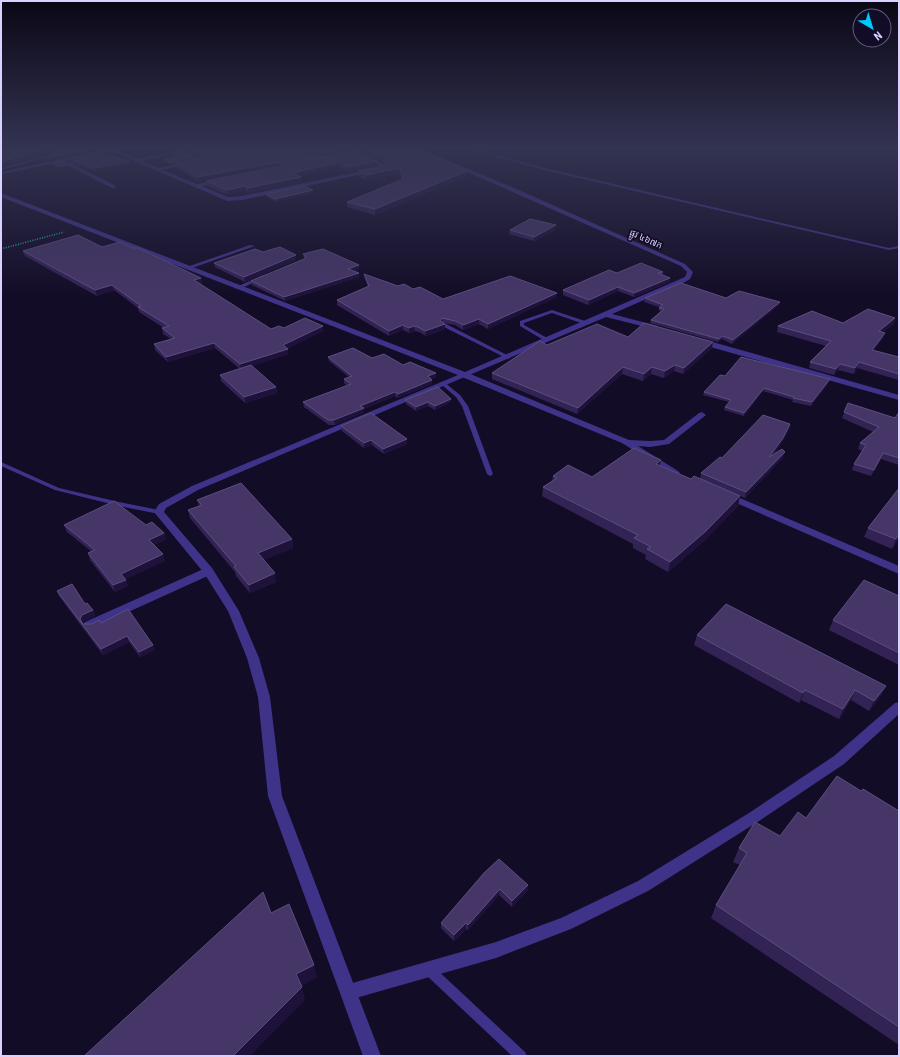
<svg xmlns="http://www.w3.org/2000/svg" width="900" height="1057" font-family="'Roboto Condensed','Noto Sans Khmer',sans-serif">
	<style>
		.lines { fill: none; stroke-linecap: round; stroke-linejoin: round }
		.path { stroke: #23bac1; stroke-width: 1.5; stroke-dasharray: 1 1.5; stroke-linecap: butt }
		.service { fill: #3f3389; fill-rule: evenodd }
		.minor { fill: #3f3389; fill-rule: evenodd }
		.tertiary { fill: #3f3389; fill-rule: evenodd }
		.wall { fill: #332355 }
		.shaded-wall { fill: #1e123a }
		.building { fill: #453667; stroke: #5c4e7f }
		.labels { text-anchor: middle; stroke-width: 3.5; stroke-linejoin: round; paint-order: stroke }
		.far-street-label { font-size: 9px; fill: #dbd1ff; stroke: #130c26 }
	</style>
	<rect width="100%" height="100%" fill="#130c26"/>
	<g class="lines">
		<path class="path" d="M1,249L64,232"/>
		<g class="service">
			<path d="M41,149H46L59,154L1,170V168L54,154Z"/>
			<path d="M227,149H231L234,151L236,161H234L231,152Z"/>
			<path d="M469,149H475L541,167L889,248L899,246V248L889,250L540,169Z"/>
			<path d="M552,310L588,322V323L584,324L552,313L524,323V325L549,339L550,340L547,342L520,326V321Z"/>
			<path d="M442,324H446L511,357L508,359L442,326Z"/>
			<path d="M444,382L460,395L468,406L493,474L492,475L490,476L487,474L462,406L456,397L442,385L441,384Z"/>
			<path d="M1,462L59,488L119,502L159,510L162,512L159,514L119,506L55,490L1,466Z"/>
			<path d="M429,964L433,966L525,1052L527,1056H512L425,974L423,970L425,966Z"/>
		</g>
		<g class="minor">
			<path d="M108,149H117L116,150L137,159L183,150L204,160L162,170L197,184L221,180V182L202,186L228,197L242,196L381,167L360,155L383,149H391L366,155L386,165L385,169L242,200L227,201L111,151L66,161L116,186L114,189L61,162L1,174V172ZM182,152L197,160L158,168L141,161Z"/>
			<path d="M250,245L255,246L189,269L184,268Z"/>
			<path d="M263,275L266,277L265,278L239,289L234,288Z"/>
			<path d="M462,373H468L629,440L650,441L664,440L699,413L702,412L706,415L669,444L650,447L638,446L678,471L680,473L675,476L622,443L462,377Z"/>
			<path d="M728,493L899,566V574L725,498L723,496L725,494Z"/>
			<path d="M208,567L213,571L212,574L93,628H85L83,625L85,622Z"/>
			<path d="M899,702V714L844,764L759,821L648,891L571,929L496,958L349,1000L343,998L341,992L343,986L349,984L496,942L561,918L638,881L749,813L834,756L895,703Z"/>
		</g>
		<g class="tertiary">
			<path d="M415,149H421L521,191L685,264L693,272L690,279L685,282L612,314L658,326V330L606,317L198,490L166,508L164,512L212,568L239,611L259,658L270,697L282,796L381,1056H363L268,796L258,697L247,658L228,611L204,573L154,512L159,504L192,486L458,375L1,197V193L465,372L685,277L687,272L681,266Z"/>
			<path d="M696,339H702L899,395V400L696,343Z"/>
		</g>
	</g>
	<g class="wall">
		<path d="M50,149H86L87,150L88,152L43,160L59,153Z"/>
		<path d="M184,149H229L232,157H236L235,150L234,149H377L467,176L375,215L347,207V202L402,180L400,173L366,180L358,176V171L385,166L386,163L370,156V151L362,153L377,166L350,172L340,167L300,176L302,182L249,193L246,191L228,195L207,186L206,181L247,173L199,182L176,168L175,163L187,161L169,164L164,161V159L175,157L173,155V153L193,159L201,157Z"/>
		<path d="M69,158L129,164L94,171L70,162Z"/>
		<path d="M52,163L67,167L59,168L53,165Z"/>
		<path d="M313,193L276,202L266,196V194Z"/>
		<path d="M510,230H555L534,241L509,234Z"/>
		<path d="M102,247L133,248L201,278L202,283L200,284L271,329L284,328L323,331L287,348L288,354L252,366L276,387L277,393L245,403L221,381L220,375L240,369L215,348L168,362L155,350L154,344L171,339L163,334L162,328H164L139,312L138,308L114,290L97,296L25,256L23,251Z"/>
		<path d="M263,252L296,260L245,282L215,267L214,263Z"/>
		<path d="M303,254L359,269L354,271L359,277L285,301L252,285L251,281L304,259V258Z"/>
		<path d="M663,272L662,275L670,282L634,297L618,291L588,305L563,295V290L617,273Z"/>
		<path d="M364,274L398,286L413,289L443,299L557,293V297L488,329L479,324L463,330L455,325L443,323L445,329L426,336L419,332L415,331L409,333L403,330L389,336L337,305V300L368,287L365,279Z"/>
		<path d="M645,298H726L780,302L779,305L732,344L722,339L718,342L650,323L651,320L661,311H659V307L644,302Z"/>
		<path d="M843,323L894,324L883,332V338L874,350L899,357V380L857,368L854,374L838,370L834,375L809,368L810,362L826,346L777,332L778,326Z"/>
		<path d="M628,337L712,348L683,374L674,371L664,378L651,374L643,381L622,374L577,414L492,379V373L547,345Z"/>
		<path d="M328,357L372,358L403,365L436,373V377L431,379L432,380V384L398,398L395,396L364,409V412L335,425H329L304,407L303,402L347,386L344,383V379L349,377L329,361Z"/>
		<path d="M725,376L830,379L829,382L811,406L792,402L793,400L763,391L744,416L724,410L725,407L729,402L703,395L704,392Z"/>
		<path d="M405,400L451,402L435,410L428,406L416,411L406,404Z"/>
		<path d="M848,403L895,418L899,412V465L881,459L871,476L852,470L854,464L863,451L858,449L860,443L873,432L842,418Z"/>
		<path d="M790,424L789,430L781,444L774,454L783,458L745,498L740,496L738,506L704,541L668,572L645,559L646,555L633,548V544L542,496L543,487L552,481L553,476L592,477L660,465L691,479H700L701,473L722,458Z"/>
		<path d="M341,426L407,444L384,454L372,445L364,448L342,431Z"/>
		<path d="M197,500L292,539L293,548L263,560L276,582L250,593L236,576L235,572L190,518L188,510L199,506Z"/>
		<path d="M64,525H146L164,533L166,539L154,545L165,561L125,579L128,586L115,592L90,560L88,553L91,551L67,532Z"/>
		<path d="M868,528L899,538L892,549L864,537Z"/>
		<path d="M57,591L85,604L93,610L95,616L84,621L82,623L83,624H92L101,623L153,645L154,650L140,657L129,642L103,655L59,596Z"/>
		<path d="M899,596V665L829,630L833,620Z"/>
		<path d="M697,635L881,696L869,711L851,700L839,719L801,700L799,703L694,645Z"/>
		<path d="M861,791L899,811V1045L711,918L716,905L740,865L733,862L739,848L780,836L806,818Z"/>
		<path d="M484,873L528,890L512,907L499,895L468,930L466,929L454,941L441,928V923Z"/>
	</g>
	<g class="shaded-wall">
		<path d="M45,149H48L49,154L1,168V162Z"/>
		<path d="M167,149H181L167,152Z"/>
		<path d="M341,149H353V152L323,157L322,153Z"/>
		<path d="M361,149H377L362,153Z"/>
		<path d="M87,150L88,152L43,160V158Z"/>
		<path d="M302,152V157L300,159L299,154Z"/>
		<path d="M192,157L193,159L169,164V162Z"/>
		<path d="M129,161V164L94,171V168Z"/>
		<path d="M377,161V166L350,172L349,167Z"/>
		<path d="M279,162L280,167L199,182L198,177Z"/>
		<path d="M340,162V167L293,178V173Z"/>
		<path d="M67,165V167L59,168V166Z"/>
		<path d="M400,168V173L366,180V175Z"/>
		<path d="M467,171V176L375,215V209Z"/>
		<path d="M301,177L302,182L249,193L248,188Z"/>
		<path d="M245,186L246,191L228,195L227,190Z"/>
		<path d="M313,190V193L276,202L275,199Z"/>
		<path d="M556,225L555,230L534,241V237Z"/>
		<path d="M296,255V260L245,282L244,277Z"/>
		<path d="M359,265V269L348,273V269Z"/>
		<path d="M359,273V277L285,301L284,297Z"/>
		<path d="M201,278L202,283L195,285L194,280Z"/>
		<path d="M670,278V282L634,297V293Z"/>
		<path d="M112,285L114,290L97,296L95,290Z"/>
		<path d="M618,287V291L588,305L589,300Z"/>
		<path d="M557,293V297L488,329V324Z"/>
		<path d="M780,302L779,305L732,344L733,340Z"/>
		<path d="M442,318V322L445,324V329L426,336L425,331L440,321Z"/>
		<path d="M895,318L894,324L877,337L879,331Z"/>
		<path d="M479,319V324L463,330V325Z"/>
		<path d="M403,325V330L389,336V331Z"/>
		<path d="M323,326V331L287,349H288V354L241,370L240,364Z"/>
		<path d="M414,326L415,331L409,333V328Z"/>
		<path d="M885,333L883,338L870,355L872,350Z"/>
		<path d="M723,336L722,339L718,342L719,339Z"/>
		<path d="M713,342L712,348L683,374L684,368Z"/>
		<path d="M214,343L215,348L168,362L166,357Z"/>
		<path d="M859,362L857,368L854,374L855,368Z"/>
		<path d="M840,364L838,370L834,375L836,369Z"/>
		<path d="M675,365L674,371L664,378L665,371Z"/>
		<path d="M623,367L622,374L577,414L578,408Z"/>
		<path d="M652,367L651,374L643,381L644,374Z"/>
		<path d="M436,373V377L428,381V376Z"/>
		<path d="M830,379L829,382L811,406L812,402Z"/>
		<path d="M432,380V384L398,398V394Z"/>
		<path d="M276,387L277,393L245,403L244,397Z"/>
		<path d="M764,388L763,391L744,416V413Z"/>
		<path d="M395,392V396L364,409V412L335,425L334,420L360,406Z"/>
		<path d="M451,399V402L435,410V406Z"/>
		<path d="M428,402V406L416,411V407Z"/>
		<path d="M790,424L789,430L781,444L767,463L769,457Z"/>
		<path d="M407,439V444L384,454L383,449Z"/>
		<path d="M371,440L372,445L364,448V443Z"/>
		<path d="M785,452L783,458L745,498L746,492Z"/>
		<path d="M883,453L881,459L871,476L874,470Z"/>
		<path d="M661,460L659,470L656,464Z"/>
		<path d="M740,496L738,506L704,541L668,572L670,562Z"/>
		<path d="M164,533L166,539L151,546L149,540Z"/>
		<path d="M899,534V538L892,549L896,539Z"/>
		<path d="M292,539L293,548L259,562L258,553Z"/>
		<path d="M163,554L165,561L123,580L121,574Z"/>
		<path d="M275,573L276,582L250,593L249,585Z"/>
		<path d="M126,580L128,586L115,592L113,585Z"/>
		<path d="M93,610L95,616L84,621L82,624L80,619L82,615Z"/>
		<path d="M127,636L129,642L103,655L101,649Z"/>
		<path d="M153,645L154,650L140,657L139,652Z"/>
		<path d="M886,686L881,696L869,711L874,701Z"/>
		<path d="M805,690L801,700L799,703L803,693Z"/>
		<path d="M855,690L851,700L839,719L843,709Z"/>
		<path d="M528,885V890L512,907V901Z"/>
		<path d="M500,889L499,895L468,930V925Z"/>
		<path d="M466,923V929L454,941V935Z"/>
		<path d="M314,965L317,978L299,987L296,974Z"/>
		<path d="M302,987L305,1000L250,1056H233Z"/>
	</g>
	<g class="building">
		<path d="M1,149H8L12,151L15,149H45L1,162Z"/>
		<path d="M55,149H86L87,150L43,158L60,152L59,150Z"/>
		<path d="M194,149H229L232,157H236L235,149H255L259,151L266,149H341L322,153L302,152L299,154L300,156L313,158L351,152H360L377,161L349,167L340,162L293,173L301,177L248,188L245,186L227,190L206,181L282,166L283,164L279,162L198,177L175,163L204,157V154Z"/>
		<path d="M377,149H416L467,171L375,209L347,202L403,179L400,168L366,175L358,171L385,166L386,159L370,151Z"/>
		<path d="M181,151L192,157L169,162L164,159L178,156L173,153Z"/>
		<path d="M98,152L129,161L94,168L69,158Z"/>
		<path d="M60,161L67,165L59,166L52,163Z"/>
		<path d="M304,186L313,190L275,199L266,194Z"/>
		<path d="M530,219L556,225L534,237L510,230Z"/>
		<path d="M78,235L102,247L120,242L133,248H138L201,278L194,280L271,329L279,326L284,328L305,318L323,326L283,345L288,349L240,364L214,343L166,357L154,344L175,338L162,328L169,326L138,307L141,306L112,285L95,290L23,251Z"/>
		<path d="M280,247L296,255L244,277L214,263L255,249L263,252Z"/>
		<path d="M323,249L359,265L348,269L359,273L284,297L251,281L304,259L306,257L303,254Z"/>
		<path d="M641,263L663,272L658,273L670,278L634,293L618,287L589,300L563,290L609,270L617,273Z"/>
		<path d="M364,274L398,286L404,284L413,289L420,287L443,299L510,276L557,293L488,324L479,319L463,325L455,321L442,318L440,321L445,324L425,331L418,327L414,326L409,328L403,325L389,331L337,300L369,286Z"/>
		<path d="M681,283L726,298L739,291L780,302L733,340L723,336L719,339L651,320L664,309L659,308L663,305L645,298Z"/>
		<path d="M868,309L895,318L879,331L885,333L872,350L899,357V374L859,362L855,368L840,364L836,369L810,362L831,341L778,326L812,311L843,323Z"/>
		<path d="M644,323L713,342L684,368L675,365L665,371L652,367L644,374L623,367L578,408L492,373L540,341L547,345L597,324L628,337Z"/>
		<path d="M353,348L372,358L384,354L403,365L410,362L436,373L428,376L432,380L398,394L395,392L360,406L364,408L334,420H328L303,402L351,384L344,379L352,376L328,357Z"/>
		<path d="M741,357L830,379L812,402L793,398L794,397L764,388L744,413L725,407L731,400L704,392L720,375L725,376Z"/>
		<path d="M251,365L276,387L244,397L220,375Z"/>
		<path d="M438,387L451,399L435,406L428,402L416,407L405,400Z"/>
		<path d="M848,403L895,418L899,412V458L883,453L874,470L854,464L866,445L860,443L879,427L844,412Z"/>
		<path d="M371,413L407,439L383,449L371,440L364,443L341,426Z"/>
		<path d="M763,415L790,424L783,438L769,457L782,449L785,452L746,492L701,473L720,457L722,458Z"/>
		<path d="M634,448L661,460L656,464L691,479L694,476L740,496L706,531L670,562L647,549L651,547L634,538L638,535L543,487L557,478L553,476L568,465L592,477Z"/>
		<path d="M241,483L292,539L258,553L275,573L249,585L234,567L236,566L188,510L202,505L197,500Z"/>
		<path d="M899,488V534L896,539L868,528Z"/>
		<path d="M114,501L146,525L152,522L164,533L149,540L163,554L121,574L126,580L113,585L88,553L95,550L64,525Z"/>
		<path d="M864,580L899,596V653L833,620Z"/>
		<path d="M72,584L85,604L87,603L93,610L82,615L80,619L83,624H92L99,620L101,623L128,609L153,645L139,652L127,636L101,649L57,591Z"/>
		<path d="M726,604L886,686L874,701L855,690L843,709L805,690L803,693L697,635Z"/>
		<path d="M837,776L861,791L863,789L899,811V1027L716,905L747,853L739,848L755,822L780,836L798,812L806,818Z"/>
		<path d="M499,859L528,885L512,901L500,889L468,925L466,923L454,935L441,923L484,873Z"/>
		<path d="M263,892L271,913L289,904L314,965L296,974L302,987L233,1056H84Z"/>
	</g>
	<linearGradient id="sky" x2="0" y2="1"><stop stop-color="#0a0715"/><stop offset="0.5" stop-color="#333452"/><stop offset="1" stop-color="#333452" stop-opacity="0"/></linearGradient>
	<rect width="900" height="297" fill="url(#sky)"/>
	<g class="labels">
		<g class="far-street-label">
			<text transform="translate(646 239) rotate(24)" y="3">ផ្លូវ ៤៦៧ក</text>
		</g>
	</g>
	<rect width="900" height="1057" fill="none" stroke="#dbd1ff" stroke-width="4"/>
	<g transform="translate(872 28) rotate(142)"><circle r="19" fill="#130c26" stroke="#635b7d"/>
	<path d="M0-3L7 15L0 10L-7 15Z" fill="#00c8fc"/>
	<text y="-6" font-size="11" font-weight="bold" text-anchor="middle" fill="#dbd1ff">N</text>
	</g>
</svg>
